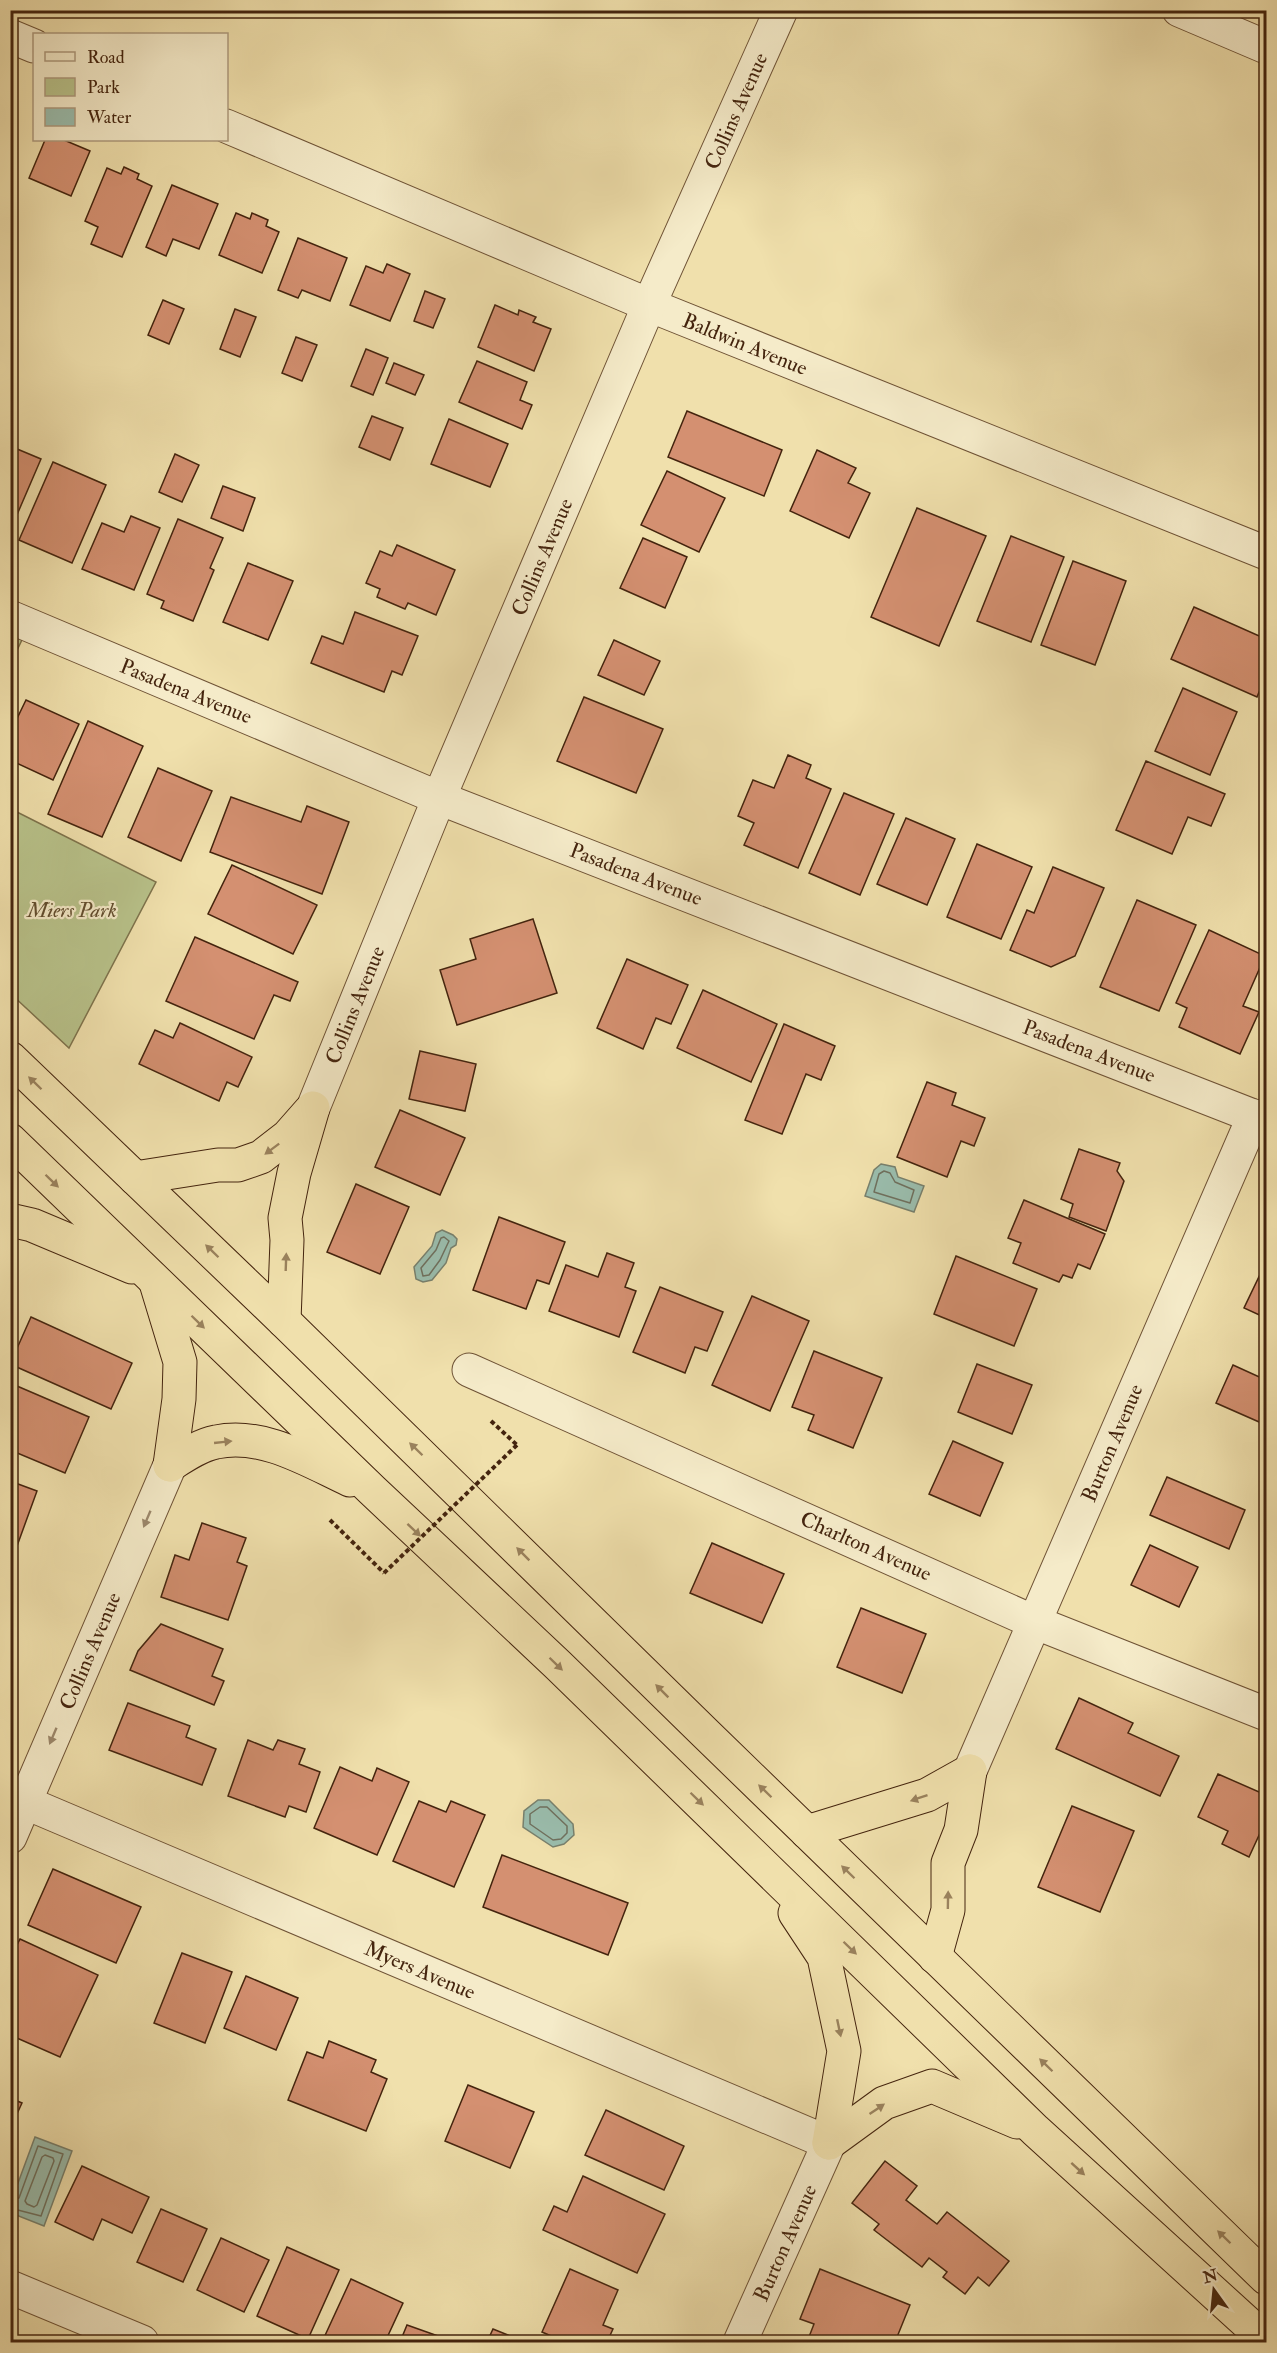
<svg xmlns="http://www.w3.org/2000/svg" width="1277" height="2353" font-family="'IM FELL Double Pica',serif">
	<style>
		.green { fill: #b8c28a; stroke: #7e734c; stroke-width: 1.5 }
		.water { fill: #9abdad; stroke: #78806d; stroke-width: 1.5 }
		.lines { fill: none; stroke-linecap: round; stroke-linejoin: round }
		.shore { stroke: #6f705e; stroke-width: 1.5 }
		.building { fill: #d49071; stroke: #44240e; stroke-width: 1.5 }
		.street-casing { stroke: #6f5336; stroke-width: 35 }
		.highway-casing { stroke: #44240e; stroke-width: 35 }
		.path { stroke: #44240e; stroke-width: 4; stroke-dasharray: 4.5 3; stroke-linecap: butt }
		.street { stroke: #f5ebc9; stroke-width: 33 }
		.highway { stroke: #f0e0ac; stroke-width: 33 }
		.path-bridge { stroke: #44240e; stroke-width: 4; stroke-dasharray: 4.5 3; stroke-linecap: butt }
		.oneway { fill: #9a825d }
		.oneway2 { fill: #9c886c }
		.labels { text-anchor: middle; stroke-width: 4.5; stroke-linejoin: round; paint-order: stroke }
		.street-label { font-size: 21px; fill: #44240e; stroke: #f5ebc9 }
		.park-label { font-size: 21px; font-style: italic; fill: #614c2d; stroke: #f5ebc9 }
	</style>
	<rect width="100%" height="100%" fill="#f0e0ac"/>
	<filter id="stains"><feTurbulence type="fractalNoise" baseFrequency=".00333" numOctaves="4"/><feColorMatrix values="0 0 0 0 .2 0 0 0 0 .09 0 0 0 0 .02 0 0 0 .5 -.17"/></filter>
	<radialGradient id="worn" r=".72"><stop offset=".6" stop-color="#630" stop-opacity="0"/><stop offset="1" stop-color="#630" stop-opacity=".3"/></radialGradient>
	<g class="green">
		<path d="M11,616L29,625L11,663Z"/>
		<path d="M11,809L156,882L69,1048L11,994Z"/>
	</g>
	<g class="water">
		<path d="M881,1164L895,1167L898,1177L924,1186L914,1212L865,1196L874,1170Z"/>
		<path d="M442,1230L453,1235L457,1239L456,1245L451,1248L446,1263L432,1280L423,1282L416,1279L414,1267L432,1246L436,1233Z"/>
		<path d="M538,1800H549L573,1824L574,1835L564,1844L553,1847L523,1827L524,1811Z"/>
		<path d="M35,2137L72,2151L44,2226L11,2213V2202Z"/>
	</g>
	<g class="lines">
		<g class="shore">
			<path d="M884,1171L890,1173L895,1182L914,1190L910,1203L874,1192L879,1174Z"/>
			<path d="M444,1237L449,1241L440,1260L429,1275L423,1276L421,1268L436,1250L441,1238Z"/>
			<path d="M540,1807H547L567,1826V1833L561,1839L553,1840L530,1824V1814Z"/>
			<path d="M45,2155L53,2158L54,2161L37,2205L34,2207L27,2204L25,2201L42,2157Z"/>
			<path d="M10,2201L19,2198L38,2146L63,2154L41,2216L10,2208"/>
		</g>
	</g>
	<g class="building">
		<path d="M10,114L17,117L10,133Z"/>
		<path d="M45,140H64L90,151L71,196L29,178Z"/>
		<path d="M124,167L139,174L137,179L152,186L122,257L91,244L98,227L85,221L107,168L121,174Z"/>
		<path d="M10,179L17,182L10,197Z"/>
		<path d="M172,185L218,204L199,249L173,239L166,256L146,247Z"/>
		<path d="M236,213L250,219L252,213L268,220L266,226L279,232L262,273L219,255Z"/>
		<path d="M298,238L347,258L330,301L302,290L298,298L278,290Z"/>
		<path d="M387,264L410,274L390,321L350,305L366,266L383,273Z"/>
		<path d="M425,291L445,299L433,328L414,321Z"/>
		<path d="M163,300L184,309L169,344L148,335Z"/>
		<path d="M495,305L518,315L519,310L536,317L533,322L551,329L534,371L478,347Z"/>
		<path d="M235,309L256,317L240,357L220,349Z"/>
		<path d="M296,337L317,345L302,381L282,373Z"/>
		<path d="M366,349L388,358L373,395L351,386Z"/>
		<path d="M477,361L527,382L520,400L532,405L522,429L459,402Z"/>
		<path d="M394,363L424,375L415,395L386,383Z"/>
		<path d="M687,411L782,450L764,496L668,457Z"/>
		<path d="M372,416L403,428L390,460L359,447Z"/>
		<path d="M449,419L508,444L490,487L431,464Z"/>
		<path d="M10,446L41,459L10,531Z"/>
		<path d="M817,450L856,468L848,483L870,493L849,538L790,511Z"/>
		<path d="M175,454L199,465L182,502L159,492Z"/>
		<path d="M53,462L106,485L72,563L19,540Z"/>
		<path d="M667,471L725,498L699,552L641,525Z"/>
		<path d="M223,486L255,498L243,531L211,518Z"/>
		<path d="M917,508L986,536L939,646L871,617Z"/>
		<path d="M131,516L160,528L134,590L82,569L102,523L124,532Z"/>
		<path d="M178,519L223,538L210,568L214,570L193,621L161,608L164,601L147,594Z"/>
		<path d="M1011,536L1064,557L1031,642L977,621Z"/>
		<path d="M643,538L687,557L665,608L620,588Z"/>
		<path d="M397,545L455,570L436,615L408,603L405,609L377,597L380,589L366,583L380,551L392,556Z"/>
		<path d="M1073,561L1126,581L1095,665L1041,645Z"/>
		<path d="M248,563L293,581L268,640L223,622Z"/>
		<path d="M1194,607L1266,639V675L1257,697L1171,659Z"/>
		<path d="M355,612L418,636L402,675L392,671L384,692L311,663L322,636L343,644Z"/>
		<path d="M614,640L660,661L644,695L598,675Z"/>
		<path d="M1183,688L1237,712L1210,775L1155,751Z"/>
		<path d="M584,697L663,729L636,793L557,761Z"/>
		<path d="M26,700L79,724L53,780L10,760V733Z"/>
		<path d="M88,721L143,746L102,837L48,814Z"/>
		<path d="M788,755L811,765L806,778L831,789L798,868L744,845L754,823L738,816L753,780L774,788Z"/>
		<path d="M1146,761L1225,794L1211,826L1188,817L1172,854L1116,830Z"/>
		<path d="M158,768L212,791L181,861L128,837Z"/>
		<path d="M844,793L894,814L860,895L809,873Z"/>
		<path d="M231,797L301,822L307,806L349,822L322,894L210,852Z"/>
		<path d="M906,818L955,839L927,905L877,884Z"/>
		<path d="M977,844L1032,867L1001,939L947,917Z"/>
		<path d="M232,865L317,905L293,954L208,914Z"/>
		<path d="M1053,867L1104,888L1075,956L1051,967L1010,950L1027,910L1034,913Z"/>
		<path d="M1137,900L1196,925L1159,1011L1100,987Z"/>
		<path d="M533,919L557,993L457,1025L440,970L476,959L470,939Z"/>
		<path d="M1209,930L1265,956L1243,1006L1259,1012L1240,1054L1179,1027L1187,1008L1176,1003Z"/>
		<path d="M195,937L298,982L290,1001L274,995L254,1039L166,1001Z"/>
		<path d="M627,959L688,985L671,1024L656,1018L643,1049L597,1028Z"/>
		<path d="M703,990L777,1024L751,1082L677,1048Z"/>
		<path d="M180,1023L252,1057L238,1087L227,1082L219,1101L139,1064L155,1030L173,1038Z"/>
		<path d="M784,1024L835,1046L821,1080L806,1074L782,1134L745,1120Z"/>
		<path d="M420,1051L476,1064L465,1111L409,1099Z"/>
		<path d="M927,1082L956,1093L952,1105L985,1118L974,1146L961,1141L947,1177L897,1157Z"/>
		<path d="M400,1110L465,1138L440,1195L375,1167Z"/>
		<path d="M1079,1149L1120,1163L1117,1171L1124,1181L1106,1231L1069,1217L1073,1204L1061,1199Z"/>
		<path d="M356,1184L409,1207L380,1274L327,1252Z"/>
		<path d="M1024,1200L1105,1234L1090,1269L1078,1264L1072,1278L1063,1275L1059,1282L1013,1263L1021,1243L1008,1238Z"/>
		<path d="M499,1217L565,1242L549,1284L537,1280L526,1309L473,1290Z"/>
		<path d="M607,1253L634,1263L625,1287L636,1291L619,1337L549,1311L566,1265L598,1277Z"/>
		<path d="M956,1256L1037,1289L1014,1346L934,1314Z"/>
		<path d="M1266,1262V1318L1244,1308Z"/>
		<path d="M660,1287L723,1312L707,1351L695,1347L685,1373L633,1352Z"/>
		<path d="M752,1296L809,1321L770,1411L712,1385Z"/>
		<path d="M31,1317L132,1363L111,1409L10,1364Z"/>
		<path d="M814,1351L882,1378L853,1448L808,1430L814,1415L792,1407Z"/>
		<path d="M977,1364L1032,1385L1012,1434L958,1412Z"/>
		<path d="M1233,1365L1266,1380V1425L1216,1403Z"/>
		<path d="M10,1383L89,1417L65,1473L10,1450Z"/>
		<path d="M953,1441L1003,1463L980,1516L929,1494Z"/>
		<path d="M1167,1477L1245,1510L1229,1549L1150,1515Z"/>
		<path d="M10,1481L37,1491L17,1546L10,1544Z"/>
		<path d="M202,1523L246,1538L237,1562L247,1566L228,1620L161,1597L175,1555L189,1560Z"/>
		<path d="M712,1543L784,1574L762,1623L690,1593Z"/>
		<path d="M1150,1545L1198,1567L1179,1607L1131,1585Z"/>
		<path d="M861,1608L926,1634L902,1693L837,1667Z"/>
		<path d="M161,1624L223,1649L212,1676L224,1681L214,1705L130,1670L138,1651Z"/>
		<path d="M1079,1698L1133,1723L1128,1733L1179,1756L1160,1796L1056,1749Z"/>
		<path d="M128,1703L190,1726L186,1737L216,1749L202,1785L109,1750Z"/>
		<path d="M248,1740L273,1750L278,1740L305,1749L299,1764L320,1772L306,1812L289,1806L285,1817L228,1796Z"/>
		<path d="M340,1767L372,1781L377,1768L409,1782L377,1855L314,1828Z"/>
		<path d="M1218,1774L1266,1795V1820L1249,1857L1222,1844L1228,1831L1198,1817Z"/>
		<path d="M419,1801L446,1812L451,1801L485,1815L454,1887L393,1861Z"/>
		<path d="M1072,1806L1134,1831L1100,1912L1038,1887Z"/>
		<path d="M502,1855L628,1903L608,1955L483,1907Z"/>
		<path d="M53,1869L141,1907L116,1963L28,1925Z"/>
		<path d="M20,1939L98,1975L60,2057L10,2035V1959Z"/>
		<path d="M182,1953L232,1972L205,2043L154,2023Z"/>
		<path d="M246,1976L298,1998L276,2050L224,2028Z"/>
		<path d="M329,2041L376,2060L371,2072L387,2079L366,2131L288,2100L307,2052L323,2058Z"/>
		<path d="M468,2085L534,2112L510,2168L445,2141Z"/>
		<path d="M10,2098L22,2103L10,2129Z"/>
		<path d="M606,2110L684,2146L664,2190L585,2155Z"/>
		<path d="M885,2161L917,2186L906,2200L937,2224L947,2212L1009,2261L989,2286L978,2277L965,2294L943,2277L947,2272L929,2258L922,2267L874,2230L879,2224L852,2203Z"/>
		<path d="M82,2166L149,2197L132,2233L102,2219L93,2240L55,2222Z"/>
		<path d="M583,2176L665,2214L637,2273L543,2230L554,2206L567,2212Z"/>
		<path d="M161,2209L207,2229L183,2282L137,2262Z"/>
		<path d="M221,2238L269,2260L244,2312L197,2290Z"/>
		<path d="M287,2247L339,2270L308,2339L257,2316Z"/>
		<path d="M570,2269L618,2290L603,2325L613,2329L607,2342H565L542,2332Z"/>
		<path d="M820,2269L910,2305L895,2342H807L814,2324L800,2319Z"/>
		<path d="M351,2279L403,2303L385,2342H322Z"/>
		<path d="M407,2325L455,2342H400Z"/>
		<path d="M493,2329L525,2342H487Z"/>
	</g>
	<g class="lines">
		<defs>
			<g id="street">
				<path d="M1179,10L1266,47"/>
				<path d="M10,36L34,46"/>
				<path d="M226,126L649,305L1266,553"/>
				<path d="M10,617L439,798L1266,1121"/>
				<path d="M313,1108L439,798L649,305L781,10"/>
				<path d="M469,1370L1034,1622L1266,1714"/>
				<path d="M970,1771L1254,1116"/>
				<path d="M10,1796L829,2143L740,2342"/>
				<path d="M10,1837L170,1465"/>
				<path d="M10,2287L142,2342"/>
			</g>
			<g id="highway">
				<path d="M10,1058L284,1321L704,1732L1266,2278"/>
				<path d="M10,1140L372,1490L558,1665L1035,2130L1266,2340"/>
				<path d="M135,1178L218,1165H238L261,1157L288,1136L310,1111"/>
				<path d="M10,1220L32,1225L132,1267"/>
				<path d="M156,1283L180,1362L179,1399L170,1465"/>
				<path d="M284,1321L287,1240L285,1218L294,1173L313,1108"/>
				<path d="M170,1465C184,1456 200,1445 216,1442C263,1432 309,1461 350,1480"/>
				<path d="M807,1832L927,1795L970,1771"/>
				<path d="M795,1913L824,1957L844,2051L829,2143"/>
				<path d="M935,1957L948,1910V1863L961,1830L970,1771"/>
				<path d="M829,2143L884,2103L932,2086L1017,2122"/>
			</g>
		</defs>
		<use href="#street" class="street-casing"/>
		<use href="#highway" class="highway-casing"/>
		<g class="path">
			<path d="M491,1421L517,1445"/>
			<path d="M330,1520L384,1573"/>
		</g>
		<use href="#street" class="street"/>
		<use href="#highway" class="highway"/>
		<path class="path-bridge" d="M384,1573L517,1445"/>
	</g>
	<defs><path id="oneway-solid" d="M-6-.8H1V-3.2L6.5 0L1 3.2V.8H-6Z" transform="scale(1.5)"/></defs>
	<g class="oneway">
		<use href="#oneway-solid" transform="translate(35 1083) rotate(-136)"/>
		<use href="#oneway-solid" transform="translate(272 1149) rotate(143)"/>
		<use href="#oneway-solid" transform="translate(52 1181) rotate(44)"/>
		<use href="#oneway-solid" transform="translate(212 1251) rotate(-136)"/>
		<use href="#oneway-solid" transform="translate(286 1262) rotate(-88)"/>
		<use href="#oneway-solid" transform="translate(198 1322) rotate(44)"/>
		<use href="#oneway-solid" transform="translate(223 1442) rotate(-6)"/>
		<use href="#oneway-solid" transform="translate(416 1449) rotate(-136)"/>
		<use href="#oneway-solid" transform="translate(414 1530) rotate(43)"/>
		<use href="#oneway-solid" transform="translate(523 1554) rotate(-135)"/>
		<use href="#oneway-solid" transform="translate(556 1664) rotate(44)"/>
		<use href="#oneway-solid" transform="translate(662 1691) rotate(-135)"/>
		<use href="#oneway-solid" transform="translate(765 1791) rotate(-136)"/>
		<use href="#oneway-solid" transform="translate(919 1798) rotate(161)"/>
		<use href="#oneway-solid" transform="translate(697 1799) rotate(44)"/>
		<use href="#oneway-solid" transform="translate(848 1872) rotate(-136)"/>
		<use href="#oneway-solid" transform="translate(948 1900) rotate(-89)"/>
		<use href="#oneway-solid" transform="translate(850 1948) rotate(44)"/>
		<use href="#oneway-solid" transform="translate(839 2028) rotate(78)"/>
		<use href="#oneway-solid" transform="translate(1046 2065) rotate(-136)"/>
		<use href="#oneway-solid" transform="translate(877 2109) rotate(-34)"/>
		<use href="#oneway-solid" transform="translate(1078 2169) rotate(42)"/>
		<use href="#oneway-solid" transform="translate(1224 2237) rotate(-136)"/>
	</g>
	<g class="oneway2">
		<use href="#oneway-solid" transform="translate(147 1519) rotate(113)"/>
		<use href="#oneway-solid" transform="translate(53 1736) rotate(113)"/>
	</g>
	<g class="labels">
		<g class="street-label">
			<text transform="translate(736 111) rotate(-66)" y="7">Collins Avenue</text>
			<text transform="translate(745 344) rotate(22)" y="7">Baldwin Avenue</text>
			<text transform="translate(542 557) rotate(-67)" y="7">Collins Avenue</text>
			<text transform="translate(186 691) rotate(22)" y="7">Pasadena Avenue</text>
			<text transform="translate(636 874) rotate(21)" y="7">Pasadena Avenue</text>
			<text transform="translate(355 1005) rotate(-68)" y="7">Collins Avenue</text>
			<text transform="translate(1089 1051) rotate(21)" y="7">Pasadena Avenue</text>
			<text transform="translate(1112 1443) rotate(-67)" y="7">Burton Avenue</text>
			<text transform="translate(866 1546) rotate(24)" y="7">Charlton Avenue</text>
			<text transform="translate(90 1651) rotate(-67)" y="7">Collins Avenue</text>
			<text transform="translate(420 1970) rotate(23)" y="7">Myers Avenue</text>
			<text transform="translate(785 2243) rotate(-66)" y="7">Burton Avenue</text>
		</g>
		<g class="park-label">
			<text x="72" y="917">Miers Park</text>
		</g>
	</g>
	<rect width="1277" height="2353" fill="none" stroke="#f0e0ac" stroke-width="36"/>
	<rect x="12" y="12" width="1253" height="2329" fill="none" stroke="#44240e" stroke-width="3"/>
	<rect x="18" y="18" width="1241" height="2317" fill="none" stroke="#44240e" stroke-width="1.5"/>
	<rect x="33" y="33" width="195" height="108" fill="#f5ebc9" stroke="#ae9b7e" stroke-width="1.5"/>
	<rect x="45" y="52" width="30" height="9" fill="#f5ebc9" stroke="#ae9b7e" stroke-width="1.5"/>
	<text x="87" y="63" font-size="18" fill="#44240e">Road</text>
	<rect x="45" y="78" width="30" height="18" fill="#b8c28a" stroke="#ae9b7e" stroke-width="1.5"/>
	<text x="87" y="93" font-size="18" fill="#44240e">Park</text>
	<rect x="45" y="108" width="30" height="18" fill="#9abdad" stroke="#ae9b7e" stroke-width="1.5"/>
	<text x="87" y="123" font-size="18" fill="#44240e">Water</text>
	<g transform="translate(1214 2290) rotate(345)" stroke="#f5ebc9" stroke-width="4.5" paint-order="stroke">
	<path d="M0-4.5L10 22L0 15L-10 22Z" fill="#44240e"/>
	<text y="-9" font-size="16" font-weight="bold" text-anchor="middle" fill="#44240e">N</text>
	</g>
	<rect width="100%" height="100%" filter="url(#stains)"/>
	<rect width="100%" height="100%" fill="url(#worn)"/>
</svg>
